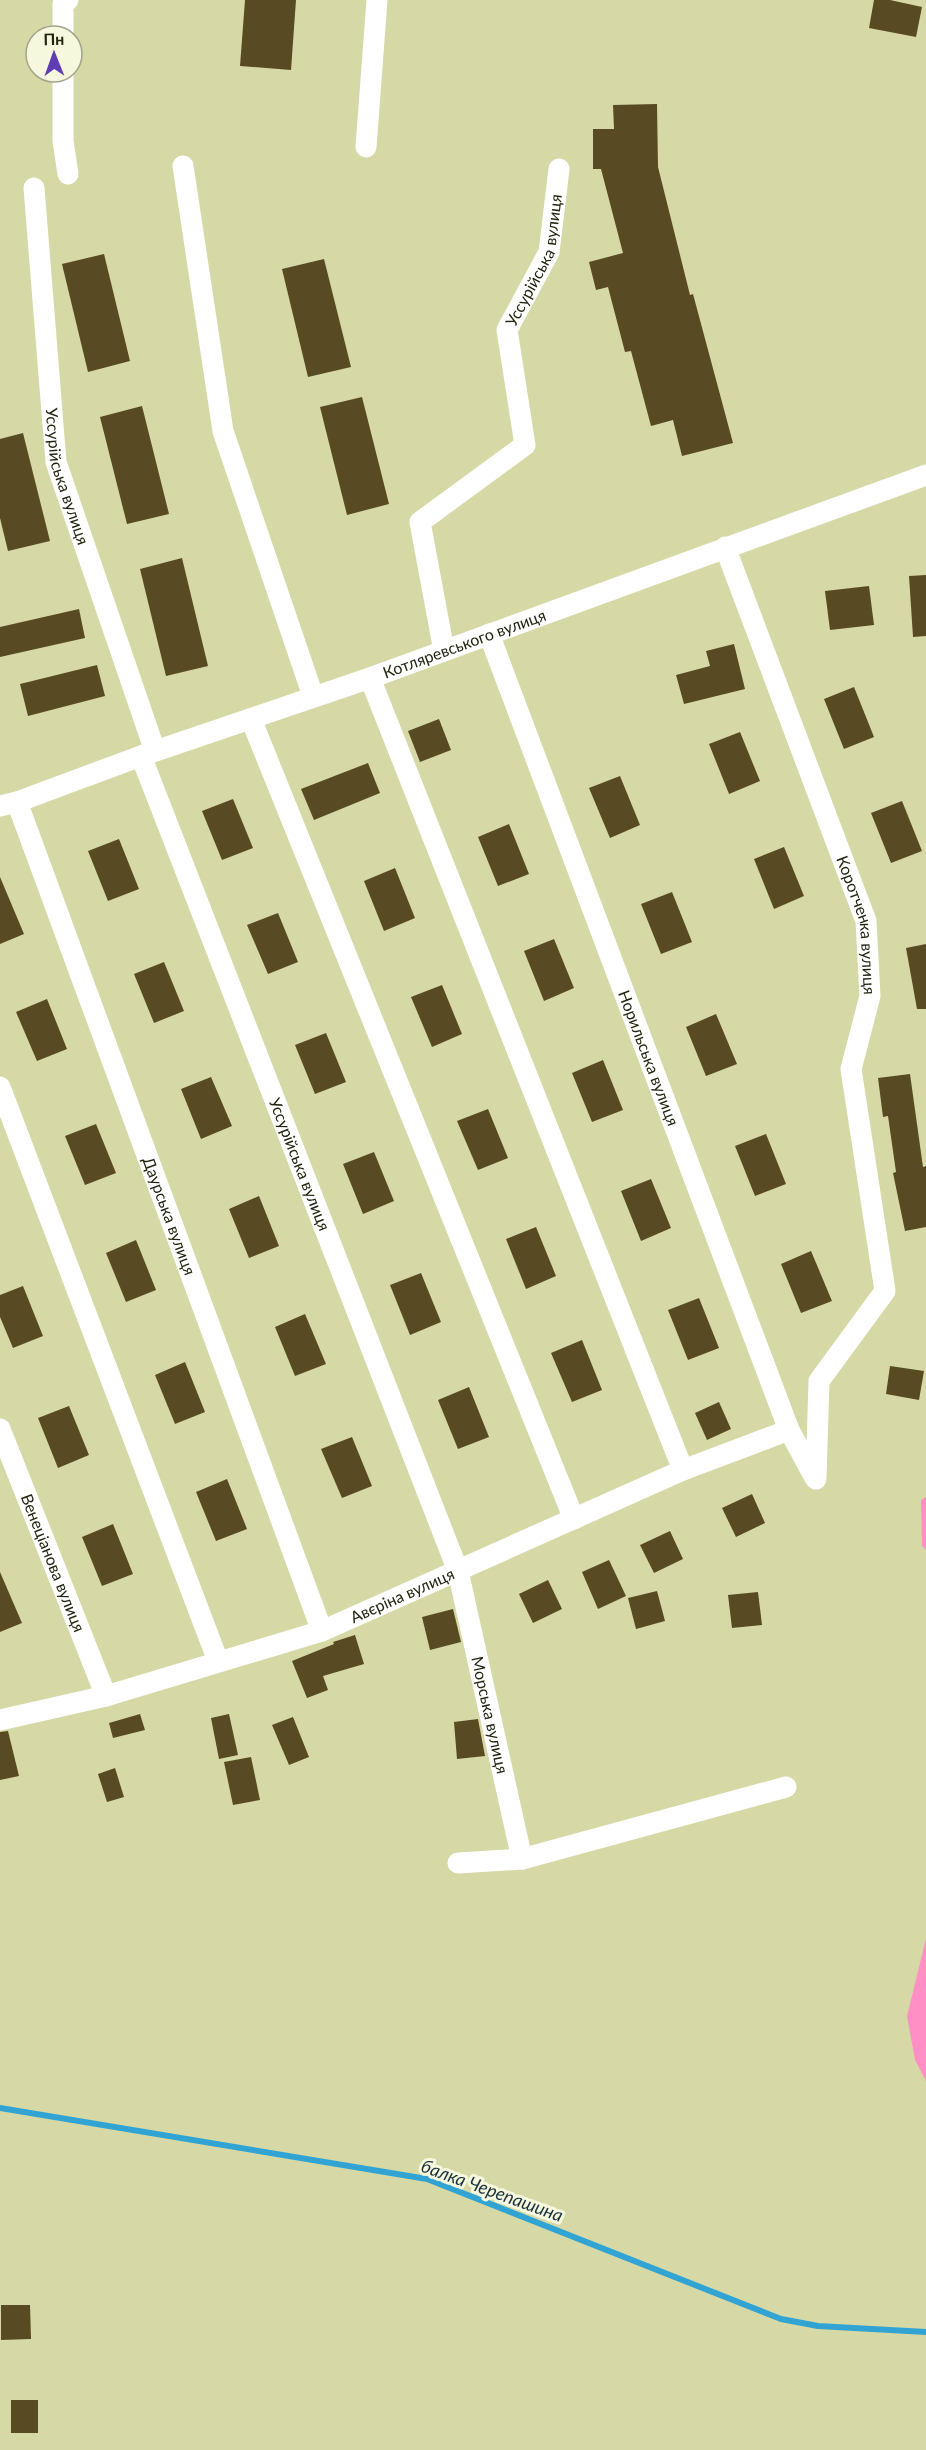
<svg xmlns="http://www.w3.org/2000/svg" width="926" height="2450" font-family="Lato,sans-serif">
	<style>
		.green { fill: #ff8fc5 }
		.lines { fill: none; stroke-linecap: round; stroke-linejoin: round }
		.stream { stroke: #32a4d4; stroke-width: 6 }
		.building { fill: #584a22 }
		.minor { stroke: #fff; stroke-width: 21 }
		.labels { text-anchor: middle; stroke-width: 6; stroke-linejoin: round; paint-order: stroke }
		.street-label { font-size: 16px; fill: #232410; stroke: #f6f8de }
		.water-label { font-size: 18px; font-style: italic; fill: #1a313d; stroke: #f6f8de }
	</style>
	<rect width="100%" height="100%" fill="#d6d9a5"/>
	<g class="green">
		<path d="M926,1497V1550L922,1546L921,1500Z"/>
		<path d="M926,1939V2081L915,2060L907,2016Z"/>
	</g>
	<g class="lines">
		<path class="stream" d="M0,2108L427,2179L781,2319L818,2326L926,2332"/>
	</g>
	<g class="building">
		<path d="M245,0H296L291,70L240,66Z"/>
		<path d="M874,0H890L922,7L916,37L869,28Z"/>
		<path d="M657,104L658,167L690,295L693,294L733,443L682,456L673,420L651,426L631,351L625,352L608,287L596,290L589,262L623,253L601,169H593V129H614L613,105Z"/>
		<path d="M104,254L130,361L88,372L62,264Z"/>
		<path d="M324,259L351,367L308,377L282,269Z"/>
		<path d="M362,397L389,504L347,515L320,407Z"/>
		<path d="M142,406L169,514L127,524L100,417Z"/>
		<path d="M23,433L50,541L8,551L0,518V439Z"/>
		<path d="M182,558L208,666L166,676L140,569Z"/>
		<path d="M926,575V636L913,637L909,576Z"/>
		<path d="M869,586L874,625L830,630L825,591Z"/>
		<path d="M79,609L85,638L0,657V627Z"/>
		<path d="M734,644L745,689L684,704L676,675L710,666L706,651Z"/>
		<path d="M97,665L105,696L28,716L20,684Z"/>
		<path d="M854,687L874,737L844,749L824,699Z"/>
		<path d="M439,719L451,750L420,762L408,731Z"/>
		<path d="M740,732L760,781L729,794L709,744Z"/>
		<path d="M368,763L380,793L314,820L301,789Z"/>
		<path d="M620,776L640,825L610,838L589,788Z"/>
		<path d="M233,799L253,848L222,860L202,811Z"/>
		<path d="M902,801L922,851L891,863L871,813Z"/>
		<path d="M509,824L529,874L498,886L478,837Z"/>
		<path d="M119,839L139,889L108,901L88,851Z"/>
		<path d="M784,847L804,896L774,909L754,859Z"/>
		<path d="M395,868L415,918L384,931L364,881Z"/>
		<path d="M0,877L24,934L0,944Z"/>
		<path d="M672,892L692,942L661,954L641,904Z"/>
		<path d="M278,913L298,962L268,974L247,925Z"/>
		<path d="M554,939L574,988L544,1001L524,951Z"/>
		<path d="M926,944V1009H917L906,948Z"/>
		<path d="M164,962L184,1011L154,1023L134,974Z"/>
		<path d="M442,985L462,1034L432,1047L411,997Z"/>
		<path d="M47,999L67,1049L37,1061L16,1012Z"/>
		<path d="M716,1014L737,1064L706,1076L686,1027Z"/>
		<path d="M326,1033L346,1082L315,1094L295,1045Z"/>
		<path d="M603,1060L623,1110L592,1122L572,1073Z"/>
		<path d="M910,1074L923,1167L926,1166V1227L905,1231L893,1173L896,1172L888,1116L883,1117L878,1078Z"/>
		<path d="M211,1077L232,1126L201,1139L181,1089Z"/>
		<path d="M488,1109L508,1158L478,1170L457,1121Z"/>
		<path d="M96,1124L116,1173L85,1185L65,1136Z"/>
		<path d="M766,1134L786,1184L755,1196L735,1146Z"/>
		<path d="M374,1152L394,1201L363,1214L343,1164Z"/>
		<path d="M651,1179L671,1228L641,1241L621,1191Z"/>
		<path d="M259,1196L279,1246L249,1258L229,1209Z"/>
		<path d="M536,1227L556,1276L526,1289L506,1239Z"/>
		<path d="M136,1240L156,1290L126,1302L106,1253Z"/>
		<path d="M811,1251L832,1301L801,1313L781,1264Z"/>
		<path d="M421,1273L441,1322L410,1335L390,1285Z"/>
		<path d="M23,1286L43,1336L13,1348L0,1317V1295Z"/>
		<path d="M699,1298L719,1348L688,1360L668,1310Z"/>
		<path d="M305,1314L326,1364L295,1376L275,1327Z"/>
		<path d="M582,1340L602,1390L572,1402L551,1353Z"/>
		<path d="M185,1362L205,1412L175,1424L155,1375Z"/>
		<path d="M890,1366L924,1371L919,1400L886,1394Z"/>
		<path d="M469,1387L489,1437L458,1449L438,1400Z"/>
		<path d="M719,1402L731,1429L707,1440L695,1413Z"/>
		<path d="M69,1406L89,1455L58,1468L38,1418Z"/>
		<path d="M352,1437L372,1486L342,1498L321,1449Z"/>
		<path d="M227,1479L247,1529L216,1541L196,1492Z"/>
		<path d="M752,1494L765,1523L736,1537L722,1508Z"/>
		<path d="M113,1524L133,1574L102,1586L82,1537Z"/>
		<path d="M670,1531L683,1559L654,1573L640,1545Z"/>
		<path d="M609,1560L626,1596L598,1609L582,1572Z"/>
		<path d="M0,1572L22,1623L0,1632Z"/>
		<path d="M548,1580L562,1609L533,1623L519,1594Z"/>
		<path d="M657,1591L665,1621L636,1629L628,1598Z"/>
		<path d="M758,1592L762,1625L732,1628L728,1595Z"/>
		<path d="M453,1609L461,1642L430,1650L422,1617Z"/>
		<path d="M355,1635L364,1664L323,1676L328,1690L307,1698L292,1661L334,1644L333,1642Z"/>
		<path d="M140,1714L145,1730L113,1738L109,1723Z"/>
		<path d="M229,1714L238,1755L219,1759L211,1718Z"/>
		<path d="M293,1717L309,1757L289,1765L272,1725Z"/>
		<path d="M478,1719L485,1756L457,1759L454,1722Z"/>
		<path d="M8,1731L19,1776L0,1780V1732Z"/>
		<path d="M251,1757L260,1800L233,1805L224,1762Z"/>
		<path d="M115,1768L124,1797L107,1802L98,1774Z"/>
		<path d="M1,2305H30L31,2339L1,2340Z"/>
		<rect x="11" y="2400" width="27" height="33"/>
	</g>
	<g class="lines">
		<g class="minor">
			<path d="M63,36V4L68,0"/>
			<path d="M63,72V141L68,174"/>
			<path d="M366,147L377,0"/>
			<path d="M183,166L223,431L313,696"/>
			<path id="s1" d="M34,188L56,462L155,751"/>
			<path id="s2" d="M725,547L866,921L870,996L851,1069L885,1291L819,1381L816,1479"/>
			<path id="s3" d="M489,634L789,1430L815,1478"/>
			<path id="s4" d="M444,651L420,522L525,445L507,330L549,252L559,169"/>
			<path d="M370,678L683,1470"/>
			<path d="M251,719L574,1519"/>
			<path id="s5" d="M141,756L458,1571L522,1859"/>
			<path id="s6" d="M17,802L322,1631"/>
			<path id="s7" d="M0,806L17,802L141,756L370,678L926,475"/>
			<path d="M0,1087L218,1661"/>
			<path id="s8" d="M0,1429L106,1696"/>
			<path id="s9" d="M0,1720L106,1696L322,1631L683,1470L789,1430"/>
			<path d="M458,1863L522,1859L786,1787"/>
		</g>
	</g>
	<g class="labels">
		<g class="street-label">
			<text dy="6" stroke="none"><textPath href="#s4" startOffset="454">Уссурійська вулиця</textPath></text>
			<text dy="6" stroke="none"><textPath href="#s1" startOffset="291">Уссурійська вулиця</textPath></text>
			<text dy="6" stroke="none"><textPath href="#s7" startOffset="492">Котляревського вулиця</textPath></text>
			<text dy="6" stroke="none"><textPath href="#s2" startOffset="402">Коротченка вулиця</textPath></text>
			<text dy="6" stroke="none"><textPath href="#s3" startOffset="453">Норильська вулиця</textPath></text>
			<text dy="6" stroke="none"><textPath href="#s5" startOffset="438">Уссурійська вулиця</textPath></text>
			<text dy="6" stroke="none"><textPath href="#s6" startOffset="441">Даурська вулиця</textPath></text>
			<text dy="6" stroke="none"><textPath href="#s8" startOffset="144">Венеціанова вулиця</textPath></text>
			<text dy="6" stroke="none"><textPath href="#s9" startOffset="422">Авєріна вулиця</textPath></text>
			<text dy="6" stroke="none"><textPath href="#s5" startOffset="1022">Морська вулиця</textPath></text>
		</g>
		<g class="water-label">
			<text transform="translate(492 2191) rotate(20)" y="6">балка Черепашина</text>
		</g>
	</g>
	<g transform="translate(54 54) rotate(359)"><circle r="28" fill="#f6f8de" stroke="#a2a38c" stroke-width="1.5"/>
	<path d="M0-4.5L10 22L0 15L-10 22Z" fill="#5f3db5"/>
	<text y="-9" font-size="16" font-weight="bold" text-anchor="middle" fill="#232410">Пн</text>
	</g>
</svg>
